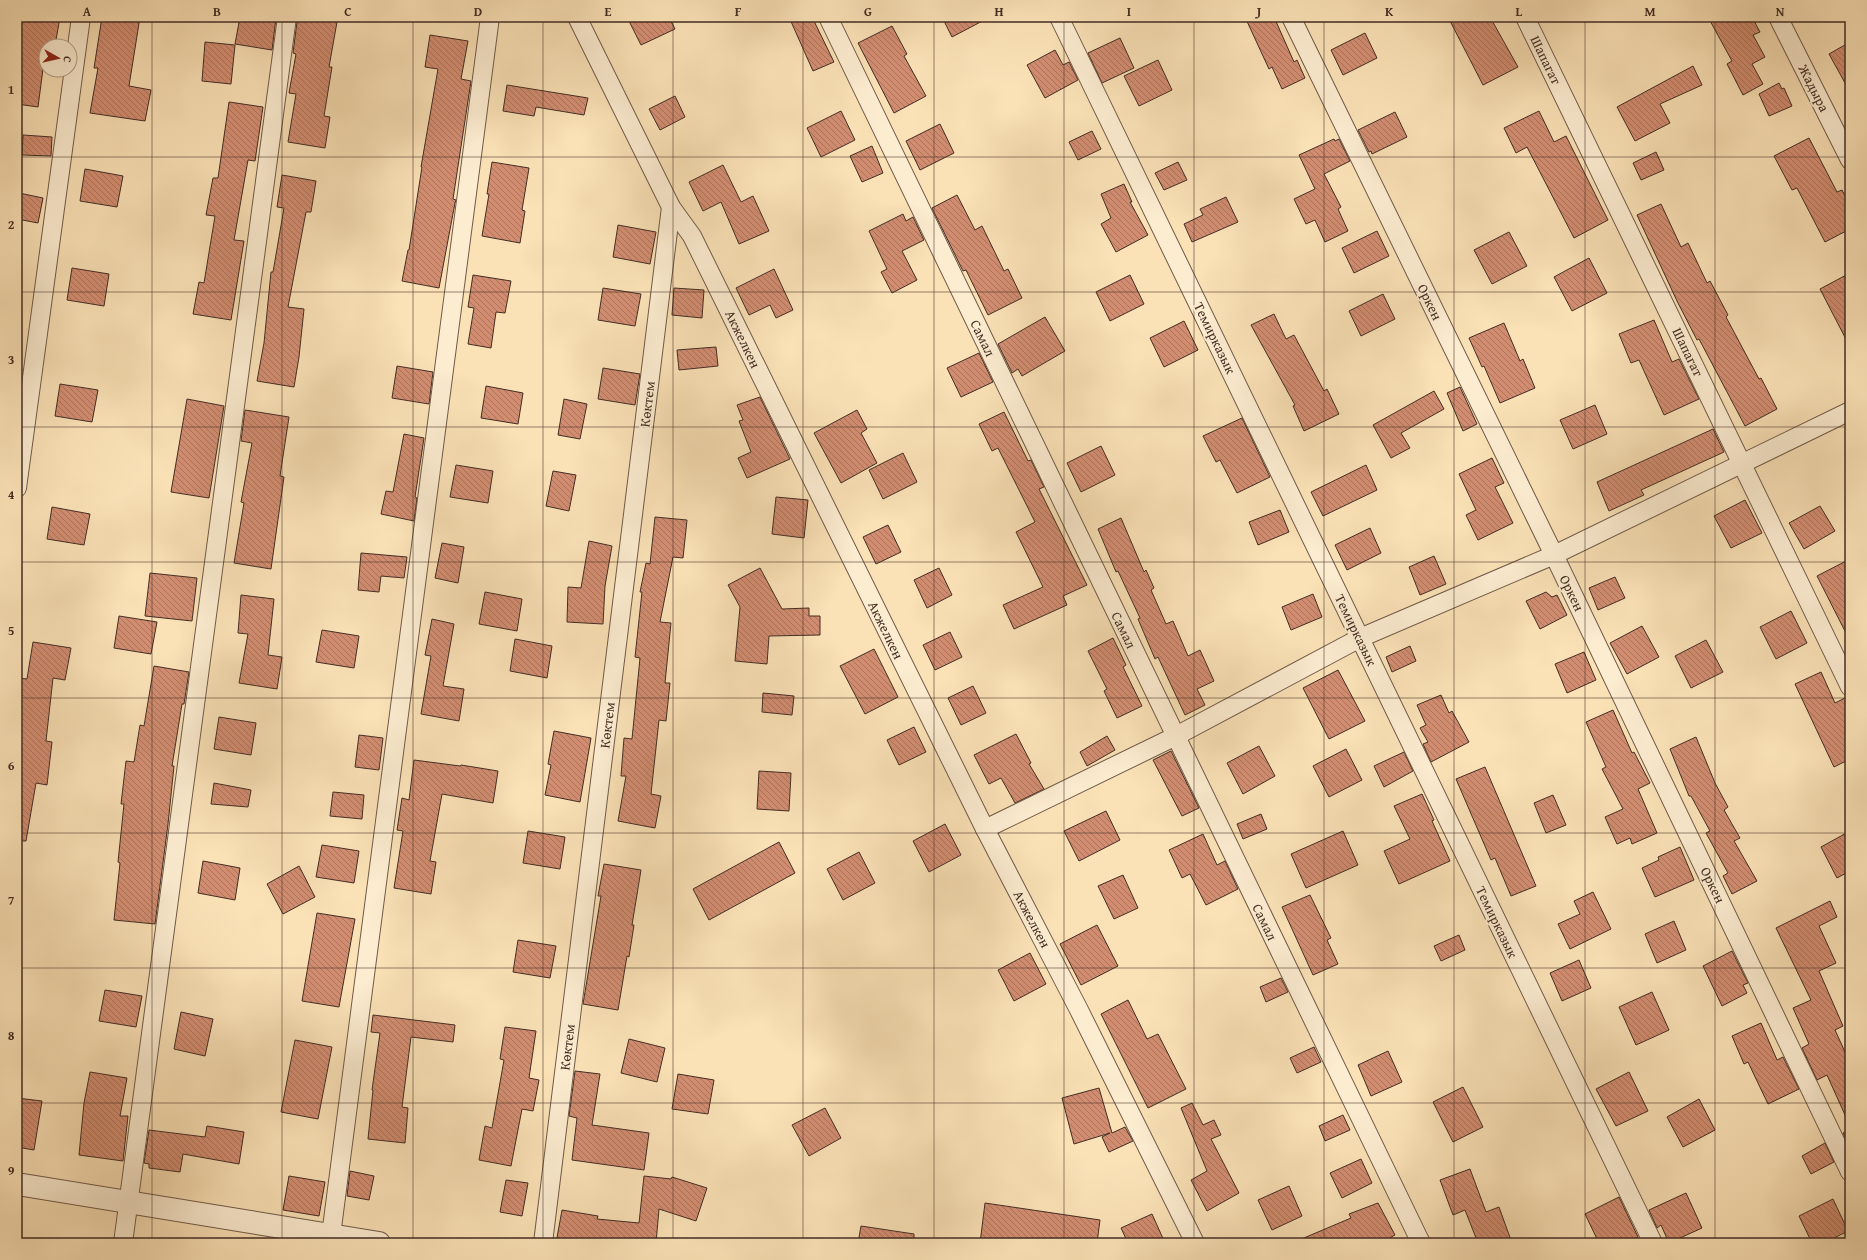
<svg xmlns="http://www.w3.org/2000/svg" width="1867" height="1260" font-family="'Gentium Book Plus',serif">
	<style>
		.building { fill: url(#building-back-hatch); stroke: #432d23 }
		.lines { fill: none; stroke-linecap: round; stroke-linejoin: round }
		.minor-casing { stroke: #715a48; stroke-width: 20 }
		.tertiary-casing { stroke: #715a48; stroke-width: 24 }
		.minor { stroke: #fcecd0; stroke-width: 18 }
		.tertiary { stroke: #fcecd0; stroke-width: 22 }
		.grid { fill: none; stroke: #432d23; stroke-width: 1; stroke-opacity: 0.55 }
		.labels { text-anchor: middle; stroke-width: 3.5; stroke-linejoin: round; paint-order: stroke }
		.street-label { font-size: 14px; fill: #432d23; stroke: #fcecd0 }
		.neatline { fill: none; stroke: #432d23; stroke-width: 1.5 }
		.grid-label { font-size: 13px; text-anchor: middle; font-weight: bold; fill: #432d23 }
	</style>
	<defs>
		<pattern id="building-back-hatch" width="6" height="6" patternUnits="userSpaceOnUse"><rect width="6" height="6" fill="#d28d71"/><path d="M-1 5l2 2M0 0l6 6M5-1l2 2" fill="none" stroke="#ac745c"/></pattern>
	</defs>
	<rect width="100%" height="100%" fill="#fae1b6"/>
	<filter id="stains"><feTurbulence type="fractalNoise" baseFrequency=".005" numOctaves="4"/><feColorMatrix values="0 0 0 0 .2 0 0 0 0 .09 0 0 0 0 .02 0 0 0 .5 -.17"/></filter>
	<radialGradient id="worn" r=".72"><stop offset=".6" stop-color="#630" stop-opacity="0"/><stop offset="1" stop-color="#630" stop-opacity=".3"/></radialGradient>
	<g class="building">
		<path d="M22,17H60L55,46H46L38,107L17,104V44Z"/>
		<path d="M102,17H140L129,86L151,90L145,121L90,113L98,68H94Z"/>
		<path d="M240,17L276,18L272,50L235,44Z"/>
		<path d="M300,17L337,22L329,67H332L324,116L330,117L325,148L288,142L296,94L289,93L296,54L293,53L297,22H299Z"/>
		<path d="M627,17H669L675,29L641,45Z"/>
		<path d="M789,17H812L834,62L813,71Z"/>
		<path d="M942,17H990L952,37Z"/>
		<path d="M1245,17H1274L1294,62L1297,60L1305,78L1282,89L1272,67L1269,69Z"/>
		<path d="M1448,17H1490L1518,67L1483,85Z"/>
		<path d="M1708,17H1752L1760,32L1753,35L1765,57L1752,64L1763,84L1743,95L1727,64L1732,61Z"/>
		<path d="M892,26L907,54L904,56L926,96L894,113L858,43Z"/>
		<path d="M1365,33L1377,58L1343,75L1331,50Z"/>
		<path d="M430,35L468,41L461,79L471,81L453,199L456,200L455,203L439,288L402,281L408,250H409L422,167H421L438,69L425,67Z"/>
		<path d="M1120,38L1134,68L1102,83L1088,53Z"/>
		<path d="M205,42L235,45L231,84L202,81Z"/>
		<path d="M1850,42V92L1829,54Z"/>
		<path d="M1055,50L1063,65L1069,62L1078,80L1045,98L1027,65Z"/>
		<path d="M1158,60L1172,90L1139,106L1124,76Z"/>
		<path d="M1693,66L1702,85L1660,104L1670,123L1635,141L1617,107Z"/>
		<path d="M1779,83L1782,89L1784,88L1792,106L1769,116L1759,94Z"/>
		<path d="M507,85L588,98L584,115L536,107L534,116L503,111Z"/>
		<path d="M675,96L685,117L660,130L649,109Z"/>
		<path d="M229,102L263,107L255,161L248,160L234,240L244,241L231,320L193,314L199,282L204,283L215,216L206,215L213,178H218Z"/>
		<path d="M841,111L855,140L821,157L807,128Z"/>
		<path d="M1539,111L1554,142L1566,136L1608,220L1574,238L1527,147L1516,153L1504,128Z"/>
		<path d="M1395,112L1407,137L1372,154L1371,151L1369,152L1358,130Z"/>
		<path d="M940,124L954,153L920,170L906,141Z"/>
		<path d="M1092,131L1101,149L1078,160L1069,142Z"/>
		<path d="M23,135L52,137L51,156L22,155Z"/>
		<path d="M1809,138L1837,192L1842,190L1850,205V229L1825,242L1797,188L1792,190L1774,156Z"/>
		<path d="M1334,139L1335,141L1339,139L1350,161L1324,174L1341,207L1338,209L1348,231L1325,242L1315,220L1306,224L1294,199L1315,189L1299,155Z"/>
		<path d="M872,146L883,173L862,182L850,156Z"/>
		<path d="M1656,152L1664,170L1641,180L1633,163Z"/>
		<path d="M492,162L529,168L522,210L525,211L520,243L482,236L489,194H487Z"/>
		<path d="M1178,162L1187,180L1164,190L1155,173Z"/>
		<path d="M723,165L741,202L753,196L769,231L739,244L721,202L703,211L689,182Z"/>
		<path d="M85,169L123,176L117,207L80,201Z"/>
		<path d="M282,175L316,181L311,212H306L288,307L304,309L299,357L294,387L257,381L264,343L271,272H273L284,208L277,207Z"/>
		<path d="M1124,184L1132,202H1130L1148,235L1116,252L1101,224L1111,218L1101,194Z"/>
		<path d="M19,193L43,198L38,223L17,219Z"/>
		<path d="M957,195L975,230L982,226L1004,271L1008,269L1022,298L988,315L966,270L963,271L932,208Z"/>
		<path d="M1226,197L1238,222L1192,242L1184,224L1203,215L1200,209Z"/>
		<path d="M1661,204L1681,247L1688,243L1707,283L1710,281L1728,315L1726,317L1759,379L1761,378L1777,409L1745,426L1699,339L1697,340L1677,301L1637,215Z"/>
		<path d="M903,214L906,221L913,217L924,240L902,251L917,280L892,293L881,272L887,269L869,231Z"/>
		<path d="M618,225L656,232L650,264L613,257Z"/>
		<path d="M1377,231L1389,256L1354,273L1342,248Z"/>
		<path d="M1509,232L1527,266L1492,284L1474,250Z"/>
		<path d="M1589,258L1607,293L1572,311L1554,277Z"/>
		<path d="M72,268L109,274L104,306L67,300Z"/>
		<path d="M774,269L793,310L776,318L770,305L749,315L736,288Z"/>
		<path d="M1850,273V347L1820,289Z"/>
		<path d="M473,275L511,281L505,313L496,312L491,348L468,344L474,308L468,307Z"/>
		<path d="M1130,275L1144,304L1110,321L1096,292Z"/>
		<path d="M603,288L641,294L635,326L598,320Z"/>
		<path d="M674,288L704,290L702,318L672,315Z"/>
		<path d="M1383,294L1395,319L1361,336L1349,311Z"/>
		<path d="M1274,314L1286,339L1294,335L1324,391L1327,389L1339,414L1304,431L1293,406L1295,405L1251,325Z"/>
		<path d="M1045,317L1065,351L1022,376L1018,369L1012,373L998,344Z"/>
		<path d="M1654,320L1672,362L1679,359L1699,399L1664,415L1639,360L1631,363L1619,334Z"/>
		<path d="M1184,321L1198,350L1164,367L1150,338Z"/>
		<path d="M1504,323L1520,361L1523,359L1535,388L1500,403L1484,366L1482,367L1469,338Z"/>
		<path d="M716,347L718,366L679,370L677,350Z"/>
		<path d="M979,353L993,382L961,397L947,368Z"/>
		<path d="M397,366L433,372L429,404L392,398Z"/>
		<path d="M603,368L640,374L635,405L598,399Z"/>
		<path d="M60,384L98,390L92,422L55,416Z"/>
		<path d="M486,386L523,393L518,424L481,418Z"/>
		<path d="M1460,387L1477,424L1463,431L1447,393Z"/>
		<path d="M1434,391L1444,409L1401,433L1410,448L1391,458L1373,425Z"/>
		<path d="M760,397L790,459L747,478L738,458L751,452L739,421L743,420L737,405Z"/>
		<path d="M187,399L224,406L209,498L171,492Z"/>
		<path d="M564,399L587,404L580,439L558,435Z"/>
		<path d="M1595,405L1607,434L1573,449L1560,420Z"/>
		<path d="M245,410L289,417L280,476L284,477L271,569L234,563L244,503L241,502L252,443L241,441Z"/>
		<path d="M857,410L867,429L861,433L877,463L841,483L814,433Z"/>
		<path d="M1004,412L1028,461L1031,460L1044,487L1039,489L1087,585L1063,596L1067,605L1014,629L1003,605L1043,587L1016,532L1035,522L998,448L992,451L979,424Z"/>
		<path d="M1242,418L1270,477L1237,493L1220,460L1216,462L1203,436Z"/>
		<path d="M1713,429L1724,452L1641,490L1644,495L1609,511L1597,482Z"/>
		<path d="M404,434L424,438L415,497L417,498L414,521L381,514L386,491L393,492Z"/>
		<path d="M1101,446L1115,475L1081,492L1067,463Z"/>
		<path d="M903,453L917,482L883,499L869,470Z"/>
		<path d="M1492,458L1504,483L1495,487L1513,523L1478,540L1466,515L1476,510L1459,474Z"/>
		<path d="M456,465L493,471L488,503L450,497Z"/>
		<path d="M1366,465L1377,490L1323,516L1311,492Z"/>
		<path d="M553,471L576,475L569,511L546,506Z"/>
		<path d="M776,497L808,500L804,538L772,534Z"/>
		<path d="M1745,500L1762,533L1731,548L1714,516Z"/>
		<path d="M1820,506L1835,531L1804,549L1789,523Z"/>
		<path d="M52,507L90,514L84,545L47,539Z"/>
		<path d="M1280,510L1289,532L1258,545L1249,522Z"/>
		<path d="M655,517L687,520L683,558L673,557L660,622L671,623L665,683H670L666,721L659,720L651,794L661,796L655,828L618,821L626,776H621L624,738L632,739L640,658L635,657L642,592H640L646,563L650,564Z"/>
		<path d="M1121,518L1144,572L1146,570L1154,588L1151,590L1166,624L1173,621L1188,656L1200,650L1214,681L1197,689L1205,705L1185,715L1158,657L1155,659L1138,619L1140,618L1118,571L1116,572L1098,529Z"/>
		<path d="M888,525L901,552L876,564L863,537Z"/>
		<path d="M1370,528L1381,553L1347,570L1335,545Z"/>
		<path d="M589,541L612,546L605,586L603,624L567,622L568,587L581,588Z"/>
		<path d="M442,543L464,547L458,583L435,578Z"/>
		<path d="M361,553L407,557L404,578L381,576L379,592L358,590Z"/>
		<path d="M1434,556L1446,584L1420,595L1409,567Z"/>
		<path d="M1850,559V641L1817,576Z"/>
		<path d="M760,568L782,609L809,608V616H820V635L769,636L767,664L735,661L740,607L728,585Z"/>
		<path d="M939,568L952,595L927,608L914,580Z"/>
		<path d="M150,573L197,578L192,621L145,616Z"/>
		<path d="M1615,577L1625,598L1598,610L1589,588Z"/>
		<path d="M485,592L522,599L517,631L479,624Z"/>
		<path d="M1546,592L1552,597L1557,595L1567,615L1540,629L1526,601Z"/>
		<path d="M1313,594L1322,617L1291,630L1282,607Z"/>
		<path d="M241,595L274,599L268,655L282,657L277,689L239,683L248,634L238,633Z"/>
		<path d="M1791,611L1807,643L1776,659L1760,627Z"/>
		<path d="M119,616L157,622L151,654L114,648Z"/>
		<path d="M432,619L454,624L443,686L464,689L459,721L421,714L431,656L425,655Z"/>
		<path d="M1642,626L1659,657L1627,674L1610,643Z"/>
		<path d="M322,630L359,636L354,668L316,662Z"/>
		<path d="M950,632L962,657L935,670L923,645Z"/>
		<path d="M1113,638L1126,665L1123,667L1142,706L1117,718L1104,691L1107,689L1088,651Z"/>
		<path d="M515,639L552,646L547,678L510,671Z"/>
		<path d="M1706,640L1723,672L1691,688L1675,656Z"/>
		<path d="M33,642L71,648L65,680L53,678L46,741L52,742L47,785L36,783L26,841H17V678L27,679Z"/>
		<path d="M1410,646L1416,661L1392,672L1386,657Z"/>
		<path d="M874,649L898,697L865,714L840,666Z"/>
		<path d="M1584,652L1596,680L1567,693L1555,664Z"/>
		<path d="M154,666L189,672L184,704H182L172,766H174L168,824L155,924L114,920L120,863L118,862L124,804H121L126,761L134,762L140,725L144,726Z"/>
		<path d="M1338,670L1365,721L1329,739L1303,688Z"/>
		<path d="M1821,672L1835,703L1847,697H1850V759L1834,767L1795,684Z"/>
		<path d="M973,686L986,713L961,725L948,698Z"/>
		<path d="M763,693L794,696L792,715L762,712Z"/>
		<path d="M1441,695L1449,713L1452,711L1469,742L1431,762L1423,744L1428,742L1420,728L1426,725L1417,705Z"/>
		<path d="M1613,710L1632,753L1634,752L1650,783L1638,789L1657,833L1632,844L1630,838L1617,844L1605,817L1623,809L1602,769L1606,767L1586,722Z"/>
		<path d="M219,717L256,723L251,755L214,749Z"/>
		<path d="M914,727L926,752L899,765L887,740Z"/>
		<path d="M554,731L591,738L580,802L545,795L551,765L548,764Z"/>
		<path d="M1016,734L1031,763L1029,764L1044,789L1015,803L1001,778L989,784L974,755Z"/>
		<path d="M359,735L383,738L379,770L355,767Z"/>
		<path d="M1107,736L1115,750L1087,766L1080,752Z"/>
		<path d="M1696,737L1715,783L1728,807L1724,810L1740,838L1734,841L1757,881L1732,894L1723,876L1728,873L1706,833L1710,831L1691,796H1689L1670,749Z"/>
		<path d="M1259,746L1275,776L1243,794L1227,763Z"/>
		<path d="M1346,749L1362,780L1329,797L1313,766Z"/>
		<path d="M1171,751L1199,808L1182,816L1153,760Z"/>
		<path d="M1404,752L1413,771L1384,787L1374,766Z"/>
		<path d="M414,760L460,766L461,765L498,771L493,803L442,794L430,861L436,862L431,894L394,888L403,831L397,830L402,798L409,800Z"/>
		<path d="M1485,767L1536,886L1511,896L1495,858L1491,860L1456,779Z"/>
		<path d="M759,771L791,773L789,811L757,809Z"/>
		<path d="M214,783L251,790L248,807L211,804Z"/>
		<path d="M333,792L364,795L362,819L330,816Z"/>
		<path d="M1422,794L1434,820L1432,821L1450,861L1399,884L1384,851L1410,839L1394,806Z"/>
		<path d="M1553,795L1566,825L1546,833L1534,803Z"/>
		<path d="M1106,811L1120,840L1079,861L1064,831Z"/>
		<path d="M1261,814L1267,829L1243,839L1237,824Z"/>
		<path d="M945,824L961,855L929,872L913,841Z"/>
		<path d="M528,831L565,837L560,869L523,863Z"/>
		<path d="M1343,831L1358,865L1306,888L1291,854Z"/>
		<path d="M1850,831V871L1837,878L1821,847Z"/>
		<path d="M1203,834L1217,865L1225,861L1238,889L1206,905L1190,874L1182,878L1169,850Z"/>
		<path d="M779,842L795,873L709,920L693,889Z"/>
		<path d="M322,845L359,851L354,883L316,877Z"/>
		<path d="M1680,847L1694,880L1655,897L1642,868L1659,860L1658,857Z"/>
		<path d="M859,852L875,883L843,900L827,869Z"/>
		<path d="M203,861L240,868L235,900L198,893Z"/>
		<path d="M604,864L641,870L632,925H634L629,957L627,956L618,1010L583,1004L601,896H598Z"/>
		<path d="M299,866L315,897L283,914L267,884Z"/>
		<path d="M1123,875L1138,908L1114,919L1098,886Z"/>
		<path d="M1593,892L1611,929L1570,949L1558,924L1580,914L1574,901Z"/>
		<path d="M1310,895L1331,938L1327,940L1338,964L1313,975L1282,907Z"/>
		<path d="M1830,901L1837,917L1819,926L1836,963L1819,971L1843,1026L1835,1030L1850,1063V1126L1827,1075L1817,1080L1802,1048L1809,1044L1793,1008L1811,1000L1776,928Z"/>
		<path d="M317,913L355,919L339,1007L302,1001Z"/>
		<path d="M1674,921L1686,950L1657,963L1645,934Z"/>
		<path d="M1097,925L1118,966L1081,985L1060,944Z"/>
		<path d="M1459,935L1465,950L1441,961L1434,946Z"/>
		<path d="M518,940L556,946L550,978L513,972Z"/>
		<path d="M1732,951L1748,983L1743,985L1747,993L1722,1006L1703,966Z"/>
		<path d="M1030,953L1046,984L1014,1001L998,970Z"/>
		<path d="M1579,960L1591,988L1562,1001L1550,973Z"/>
		<path d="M1281,978L1288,992L1266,1002L1260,987Z"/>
		<path d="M105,990L142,996L136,1027L99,1021Z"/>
		<path d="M1652,992L1669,1030L1636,1045L1619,1007Z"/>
		<path d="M1128,1000L1147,1039L1158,1034L1186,1089L1148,1108L1101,1014Z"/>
		<path d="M181,1012L213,1019L205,1056L174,1049Z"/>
		<path d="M373,1015L455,1025L453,1042L411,1037L402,1107L408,1108L405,1143L368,1139L373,1090H372L380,1033L371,1032Z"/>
		<path d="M1761,1023L1777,1060L1783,1057L1799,1089L1768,1104L1748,1062L1744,1064L1732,1036Z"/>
		<path d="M505,1027L536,1031L529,1078L539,1080L533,1111L522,1109L511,1166L479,1160L485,1126L492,1128L504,1060L500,1059Z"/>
		<path d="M629,1039L665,1048L657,1082L621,1073Z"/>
		<path d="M295,1040L332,1047L318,1119L281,1112Z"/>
		<path d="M1314,1047L1321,1062L1297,1073L1290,1058Z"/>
		<path d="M1388,1051L1402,1082L1371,1096L1358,1065Z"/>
		<path d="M575,1071L600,1074L592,1125L649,1133L644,1170L572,1160L577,1118L569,1116Z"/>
		<path d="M90,1072L127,1078L120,1116H128L123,1161L79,1155L84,1103Z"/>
		<path d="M1629,1072L1648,1111L1616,1126L1596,1089Z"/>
		<path d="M678,1074L714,1080L708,1114L672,1109Z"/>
		<path d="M1463,1087L1483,1127L1453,1142L1433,1102Z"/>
		<path d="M1099,1088L1112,1133L1125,1127L1133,1141L1109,1152L1102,1137L1110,1133L1074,1144L1062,1098Z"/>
		<path d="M17,1098L42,1101L34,1150L17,1147Z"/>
		<path d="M1699,1099L1715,1130L1683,1147L1667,1117Z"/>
		<path d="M1192,1103L1203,1125L1214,1120L1221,1135L1211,1139L1239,1193L1207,1211L1191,1180L1207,1171L1181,1108Z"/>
		<path d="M825,1108L841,1138L809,1156L792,1125Z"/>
		<path d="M1343,1115L1350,1130L1325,1141L1319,1126Z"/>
		<path d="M207,1126L244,1132L239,1164L183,1154L180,1172L149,1168V1164L144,1163L149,1130L205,1137Z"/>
		<path d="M1850,1129V1148L1843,1133Z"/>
		<path d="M1825,1143L1834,1162L1811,1174L1802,1156Z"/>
		<path d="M1361,1159L1372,1183L1342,1198L1330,1173Z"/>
		<path d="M1470,1169L1486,1212L1499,1207L1512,1243H1478L1465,1210L1453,1215L1440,1180Z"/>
		<path d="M350,1171L374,1176L369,1200L347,1196Z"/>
		<path d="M289,1176L325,1182L319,1216L283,1210Z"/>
		<path d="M644,1176L671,1179L672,1177L707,1188L696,1221L659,1209L656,1243H556L562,1210L598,1216L597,1219L639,1223Z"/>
		<path d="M506,1180L528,1183L522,1216L500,1212Z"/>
		<path d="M1289,1186L1302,1216L1272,1230L1258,1200Z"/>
		<path d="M1686,1193L1702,1228L1669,1243L1661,1225L1657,1228L1649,1210Z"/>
		<path d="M1619,1197L1638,1237L1626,1243H1599L1585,1214Z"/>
		<path d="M1833,1199L1848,1231L1824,1243H1812L1799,1216Z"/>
		<path d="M985,1203L1100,1220L1097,1243H980Z"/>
		<path d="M1378,1203L1395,1235L1380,1243H1292L1351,1218L1349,1214Z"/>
		<path d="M1152,1214L1165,1243H1128L1121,1228Z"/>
		<path d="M861,1226L914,1234V1243H858Z"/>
	</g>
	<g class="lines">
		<defs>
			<g id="minor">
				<path d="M577,17L671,207L692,236L985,829L1078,1008L1195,1243"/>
				<path d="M828,17L1421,1243"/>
				<path d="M1059,17L1653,1243"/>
				<path d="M1291,17L1554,555L1850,1172"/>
				<path d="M1525,17L1850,687"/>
				<path d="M1778,17L1850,160"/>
				<path d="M17,488L81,17"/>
				<path d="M985,829L1176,736L1360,638L1554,555L1850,411"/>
				<path d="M123,1243L287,17"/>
				<path d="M330,1243L490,17"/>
				<path d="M543,1243L671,207"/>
			</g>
			<path id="tertiary" d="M17,1184L379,1243"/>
		</defs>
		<use href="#minor" class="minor-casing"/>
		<use href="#tertiary" class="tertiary-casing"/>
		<use href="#minor" class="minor"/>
		<use href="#tertiary" class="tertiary"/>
	</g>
	<path class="grid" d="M152,17V1243M282,17V1243M413,17V1243M543,17V1243M673,17V1243M803,17V1243M934,17V1243M1064,17V1243M1194,17V1243M1324,17V1243M1454,17V1243M1585,17V1243M1715,17V1243M17,157H1850M17,292H1850M17,427H1850M17,562H1850M17,698H1850M17,833H1850M17,968H1850M17,1103H1850"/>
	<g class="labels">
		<g class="street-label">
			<text transform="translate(1546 60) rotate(64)" y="5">Шапагат</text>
			<text transform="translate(1814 88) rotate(63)" y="5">Жадыра</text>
			<text transform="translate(1430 302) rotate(64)" y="5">Оркен</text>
			<text transform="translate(983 338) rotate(64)" y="5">Самал</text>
			<text transform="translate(1215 338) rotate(64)" y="5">Темирказык</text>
			<text transform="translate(743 339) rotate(64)" y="5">Акжелкен</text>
			<text transform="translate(1688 352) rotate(64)" y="5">Шапагат</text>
			<text transform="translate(647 404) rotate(-83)" y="5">Көктем</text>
			<text transform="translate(1572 593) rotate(64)" y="5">Оркен</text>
			<text transform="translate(886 630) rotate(64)" y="5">Акжелкен</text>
			<text transform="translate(1124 630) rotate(64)" y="5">Самал</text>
			<text transform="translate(1356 630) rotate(64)" y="5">Темирказык</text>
			<text transform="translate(607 725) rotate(-83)" y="5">Көктем</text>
			<text transform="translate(1713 885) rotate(64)" y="5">Оркен</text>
			<text transform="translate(1032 919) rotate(62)" y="5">Акжелкен</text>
			<text transform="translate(1265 922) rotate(64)" y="5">Самал</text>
			<text transform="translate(1497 922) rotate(64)" y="5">Темирказык</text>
			<text transform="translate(567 1047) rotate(-83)" y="5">Көктем</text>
		</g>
	</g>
	<rect width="1867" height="1260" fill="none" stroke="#fae1b6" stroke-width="44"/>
	<g transform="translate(58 58) rotate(98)"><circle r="19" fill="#fcecd0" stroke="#b2a08b"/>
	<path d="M0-3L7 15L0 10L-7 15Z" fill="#8f2418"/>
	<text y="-6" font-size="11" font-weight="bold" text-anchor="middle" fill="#432d23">С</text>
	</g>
	<rect x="22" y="22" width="1823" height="1216" class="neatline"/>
	<g class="grid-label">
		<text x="87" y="16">A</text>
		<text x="217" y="16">B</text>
		<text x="348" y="16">C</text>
		<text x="478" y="16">D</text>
		<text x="608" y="16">E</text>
		<text x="738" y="16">F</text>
		<text x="868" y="16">G</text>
		<text x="999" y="16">H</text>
		<text x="1129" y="16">I</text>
		<text x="1259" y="16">J</text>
		<text x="1389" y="16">K</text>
		<text x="1519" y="16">L</text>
		<text x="1650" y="16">M</text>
		<text x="1780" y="16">N</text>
		<text x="11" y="94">1</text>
		<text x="11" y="229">2</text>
		<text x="11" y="364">3</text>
		<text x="11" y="499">4</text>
		<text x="11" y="635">5</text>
		<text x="11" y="770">6</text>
		<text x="11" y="905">7</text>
		<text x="11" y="1040">8</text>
		<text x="11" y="1175">9</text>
	</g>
	<rect width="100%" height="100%" filter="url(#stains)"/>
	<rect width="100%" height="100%" fill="url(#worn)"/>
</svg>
